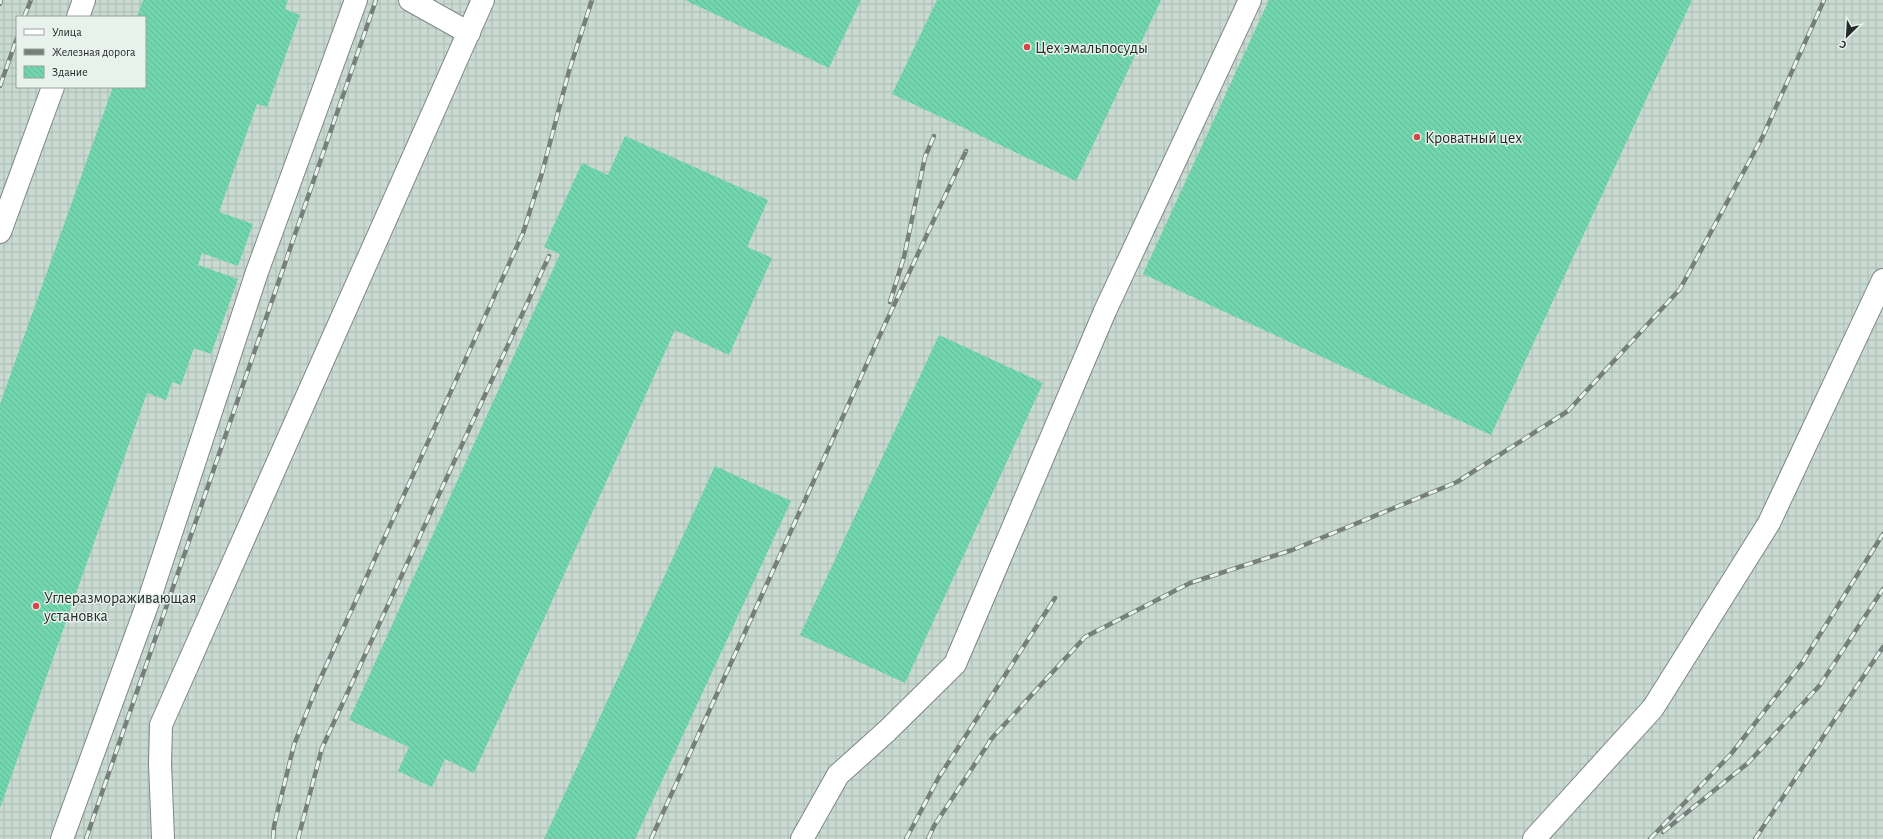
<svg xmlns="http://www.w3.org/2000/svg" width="1883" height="839" font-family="'Alegreya Sans',sans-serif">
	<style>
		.industrial { fill: url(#industrial-grid); fill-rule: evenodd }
		.building { fill: url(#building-back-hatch) }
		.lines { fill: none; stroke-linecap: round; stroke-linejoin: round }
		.minor-casing { stroke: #7e8883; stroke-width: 24 }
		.minor { stroke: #fff; stroke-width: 22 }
		.rail-casing { stroke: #777f7b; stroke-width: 4.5 }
		.rail { stroke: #e7f2ed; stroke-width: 3; stroke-dasharray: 9; stroke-linecap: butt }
		.poi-dot { fill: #d54646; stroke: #e7f2ed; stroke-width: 1.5 }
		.labels { text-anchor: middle; stroke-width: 3; stroke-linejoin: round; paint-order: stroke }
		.poi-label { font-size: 16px; fill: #262a28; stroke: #e7f2ed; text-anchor: start }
	</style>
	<defs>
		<pattern id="industrial-grid" width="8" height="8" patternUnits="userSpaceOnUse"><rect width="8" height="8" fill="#c8dad2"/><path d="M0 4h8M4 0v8" fill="none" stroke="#acbbb4"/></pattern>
		<pattern id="building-back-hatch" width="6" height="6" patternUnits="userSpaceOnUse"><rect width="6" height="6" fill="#71d6ad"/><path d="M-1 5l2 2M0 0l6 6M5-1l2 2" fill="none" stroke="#62b895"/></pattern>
	</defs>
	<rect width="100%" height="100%" fill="#dae5df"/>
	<path class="industrial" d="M0,0H1883V839H0ZM17,17H145V87H17Z"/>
	<g class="building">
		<path d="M143,0H288L285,9L300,15L267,107L257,104L219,212L253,224L238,266L202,253L198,265L238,279L211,354L194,348L181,385L172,382L166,400L147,393L0,808V404L113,87H145V17H137Z"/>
		<path d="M685,0H861L829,68Z"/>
		<path d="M937,0H1161L1076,181L892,94Z"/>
		<path d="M1269,0H1692L1491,435L1143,274Z"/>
		<path d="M625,136L768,200L747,247L772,258L729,355L675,330L474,773L445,759L432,787L398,771L409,747L349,720L560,254L544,247L582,163L608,175Z"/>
		<path d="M939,335L1043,383L905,683L800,635Z"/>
		<path d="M715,466L791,501L635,839H544Z"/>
	</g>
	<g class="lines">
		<defs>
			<g id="minor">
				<path d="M410,0L469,33"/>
				<path d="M78,17L84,0"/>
				<path d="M0,232L53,87"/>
				<path d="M62,839L150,597L257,272L356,0"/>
				<path d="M163,839L160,763L161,725L483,0"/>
				<path d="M802,839L838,775L887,731L955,664L1105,311L1250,0"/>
				<path d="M1534,839L1653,708L1769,523L1883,280"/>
			</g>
		</defs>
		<use href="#minor" class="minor-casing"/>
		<use href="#minor" class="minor"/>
		<defs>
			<g id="rail">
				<path d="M0,4L1,0"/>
				<path d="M24,17L31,0"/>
				<path d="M0,86L17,38"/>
				<path d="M890,302L904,257L925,157L934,136"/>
				<path d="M1663,832L1748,763L1820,685L1883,589"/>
				<path d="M86,839L376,0"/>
				<path d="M273,839L274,826L294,745L317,686L523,233L542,173L569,71L592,0"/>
				<path d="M298,839L322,748L549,256"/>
				<path d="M651,839L880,335L966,151"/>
				<path d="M906,839L939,777L1055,598"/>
				<path d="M928,839L934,826L992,738L1085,637L1190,583L1292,550L1457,482L1568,411L1680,289L1763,136L1824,0"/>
				<path d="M1650,839L1731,754L1802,663L1883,534"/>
				<path d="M1755,839L1883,647"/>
			</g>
		</defs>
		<use href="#rail" class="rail-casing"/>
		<use href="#rail" class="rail"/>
	</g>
	<g class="poi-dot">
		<circle cx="1027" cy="47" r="4"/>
		<circle cx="1417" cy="137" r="4"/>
		<circle cx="36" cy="606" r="4"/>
	</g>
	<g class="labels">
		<g class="poi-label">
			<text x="1035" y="53">Цех эмальпосуды</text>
			<text x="1425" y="143">Кроватный цех</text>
			<text x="44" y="603">Углеразмораживающая<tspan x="44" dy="18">установка</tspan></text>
		</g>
	</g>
	<rect x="16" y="16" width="130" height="72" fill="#e7f2ed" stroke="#9aa29e"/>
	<rect x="24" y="29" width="20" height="6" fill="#ffffff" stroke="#9aa29e"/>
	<text x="52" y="36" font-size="12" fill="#262a28">Улица</text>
	<rect x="24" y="49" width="20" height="6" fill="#777f7b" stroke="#9aa29e"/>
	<text x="52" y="56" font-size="12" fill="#262a28">Железная дорога</text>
	<rect x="24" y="66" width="20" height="12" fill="url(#building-back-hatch)" stroke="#9aa29e"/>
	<text x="52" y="76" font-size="12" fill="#262a28">Здание</text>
	<g transform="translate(1847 36) rotate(205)" stroke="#e7f2ed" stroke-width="3" paint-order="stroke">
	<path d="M0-3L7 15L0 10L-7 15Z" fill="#262a28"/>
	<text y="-6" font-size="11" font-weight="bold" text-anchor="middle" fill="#262a28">С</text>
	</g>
</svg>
